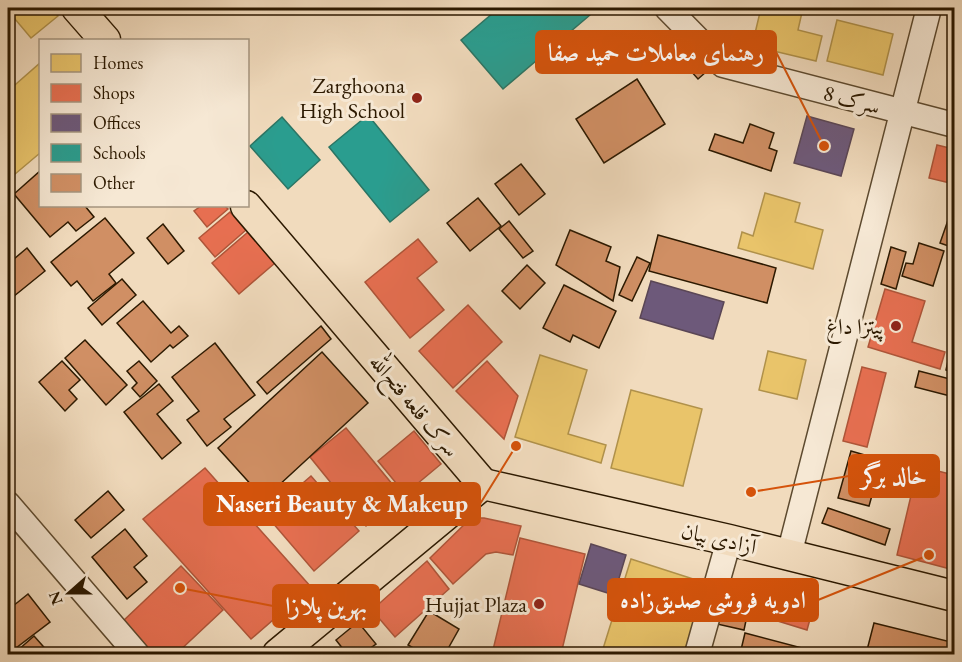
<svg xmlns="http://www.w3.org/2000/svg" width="962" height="662" font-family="'EB Garamond',Amiri,serif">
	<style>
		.homes { fill: #e9c46a; stroke: #b0914a; stroke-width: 1.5 }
		.shops { fill: #e76f51; stroke: #af5539; stroke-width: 1.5 }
		.offices { fill: #6d597a; stroke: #5a4655; stroke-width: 1.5 }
		.schools { fill: #2a9d8f; stroke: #2b7564; stroke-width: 1.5 }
		.building { fill: #d08f64; stroke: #2c1900; stroke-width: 1.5 }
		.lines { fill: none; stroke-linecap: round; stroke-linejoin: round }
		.minor-casing { stroke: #5d4a2f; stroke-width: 27 }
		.major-casing { stroke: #2c1900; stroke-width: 33 }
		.minor { stroke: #f6e8d4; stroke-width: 24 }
		.major { stroke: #f1dbbd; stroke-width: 30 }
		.poi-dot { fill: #8f2418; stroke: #f6e8d4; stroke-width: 2 }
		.labels { text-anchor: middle; stroke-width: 6; stroke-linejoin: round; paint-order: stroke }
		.poi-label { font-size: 22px; fill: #2c1900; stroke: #f6e8d4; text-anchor: end }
		.street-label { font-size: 22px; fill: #2c1900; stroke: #f6e8d4 }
		.leader { fill: none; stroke: #d5530b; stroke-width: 2 }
		.callout-dot { fill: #d5530b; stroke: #f6e8d4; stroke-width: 2 }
		.callout { fill: #d5530b; stroke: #d5530b; stroke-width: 2 }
		.callout-label { font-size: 24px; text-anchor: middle; font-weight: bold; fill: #fff }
	</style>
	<rect width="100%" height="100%" fill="#f1dbbd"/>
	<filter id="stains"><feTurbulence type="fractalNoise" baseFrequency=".00333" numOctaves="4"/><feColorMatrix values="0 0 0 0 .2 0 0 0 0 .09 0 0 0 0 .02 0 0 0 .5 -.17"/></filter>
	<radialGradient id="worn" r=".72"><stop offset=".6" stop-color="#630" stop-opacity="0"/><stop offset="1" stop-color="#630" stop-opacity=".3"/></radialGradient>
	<g class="homes">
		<path d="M8,8H51L58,16L31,38L15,19L8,25Z"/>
		<path d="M761,8H803L798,30L822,36L816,61L752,46Z"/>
		<path d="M837,20L893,34L883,75L827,61Z"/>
		<path d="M40,63V153L8,180V91Z"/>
		<path d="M765,193L800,203L795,222L823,230L813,269L738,248L742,232L753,236Z"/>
		<path d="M768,351L806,360L797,399L759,390Z"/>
		<path d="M540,355L587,370L568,434L606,445L601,463L515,437Z"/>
		<path d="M631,390L702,409L683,486L611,468Z"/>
		<path d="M631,559L715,586L694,654H611L602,652Z"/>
	</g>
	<g class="shops">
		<path d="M937,145L954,149V184L929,178Z"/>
		<path d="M201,206H225L228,209L207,227L194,211Z"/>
		<path d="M230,212L246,230L215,257L199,238Z"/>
		<path d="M248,232L275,263L239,294L212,263Z"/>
		<path d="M418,239L437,262L417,278L444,310L410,338L365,282Z"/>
		<path d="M885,289L925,301L912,342L945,352L940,369L868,347Z"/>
		<path d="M468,305L502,342L453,388L419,351Z"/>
		<path d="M487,361L518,396L504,439L456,391Z"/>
		<path d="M862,367L886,373L867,447L843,441Z"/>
		<path d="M346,428L402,496L366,526L310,457Z"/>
		<path d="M414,431L441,464L405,494L378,461Z"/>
		<path d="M918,466L954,475V570L897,555Z"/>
		<path d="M205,468L311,587L251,639L143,519Z"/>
		<path d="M311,476L359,531L314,571L266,515Z"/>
		<path d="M471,518H484L521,526L513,555L496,552L486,554L453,584L430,558Z"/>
		<path d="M520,538L585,554L561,654H492Z"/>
		<path d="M427,561L449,589L395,637L372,610Z"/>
		<path d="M181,566L223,610L176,654H152L122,622Z"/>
		<path d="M757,594L812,612L807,630L752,613Z"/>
	</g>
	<g class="offices">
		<path d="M807,116L854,129L841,176L794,163Z"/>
		<path d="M651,281L724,302L713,339L640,318Z"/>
		<path d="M591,544L626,555L614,595L579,584Z"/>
	</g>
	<g class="schools">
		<path d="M499,8H584L590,15L503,89L461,40Z"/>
		<path d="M368,115L429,190L390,222L329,147Z"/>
		<path d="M282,117L320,160L288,189L250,146Z"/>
	</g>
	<g class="building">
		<path d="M690,38L714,65L698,79L674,52Z"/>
		<path d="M637,79L665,124L604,163L576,119Z"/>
		<path d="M750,124L774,133L769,148L777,151L771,171L709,150L715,134L743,143Z"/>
		<path d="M521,164L545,194L519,215L495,184Z"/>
		<path d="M40,171V206H85L94,217L76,231L68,222L50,237L14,194Z"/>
		<path d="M478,198L501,226L470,251L447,223Z"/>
		<path d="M954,203V248L940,243Z"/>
		<path d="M105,218L134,253L109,274L116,283L93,301L77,281L71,286L51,262Z"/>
		<path d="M509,221L533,251L523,258L499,229Z"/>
		<path d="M163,224L184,251L168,264L147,238Z"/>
		<path d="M570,230L611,247L606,261L620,267L613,301L556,265Z"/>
		<path d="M658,235L776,268L767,303L649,271Z"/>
		<path d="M919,243L944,251L933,286L902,276L906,263L913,264Z"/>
		<path d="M891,247L906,252L896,289L881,284Z"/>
		<path d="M27,248L45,271L8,301V264Z"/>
		<path d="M637,257L650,263L632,301L619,295Z"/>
		<path d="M527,265L545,283L520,309L502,291Z"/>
		<path d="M122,279L136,295L102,325L88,308Z"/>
		<path d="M564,285L616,311L599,348L573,335L570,342L543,328Z"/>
		<path d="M143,301L171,333L179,326L188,336L173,348L170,345L151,362L117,323Z"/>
		<path d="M321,326L331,339L267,394L257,382Z"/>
		<path d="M954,333V373L946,370Z"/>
		<path d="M85,340L127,385L106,405L65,358Z"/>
		<path d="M215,343L255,395L224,419L231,427L207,446L187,420L199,411L172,377Z"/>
		<path d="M322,352L368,403L264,499L218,448Z"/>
		<path d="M62,361L80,380L69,390L77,399L65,411L39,382Z"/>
		<path d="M139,361L157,381L140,397L132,388L137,383L127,371Z"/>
		<path d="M919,371L954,380V397L915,387Z"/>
		<path d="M159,384L173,401L157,414L181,443L162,459L124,412Z"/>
		<path d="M851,451L882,460L869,506L838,498Z"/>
		<path d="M108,491L124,510L91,538L75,520Z"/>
		<path d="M828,508L890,529L885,545L822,523Z"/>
		<path d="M125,529L147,556L134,567L147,582L127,599L92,557Z"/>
		<path d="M725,586L752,592L744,630L717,624Z"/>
		<path d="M28,594L50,622L8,654V610Z"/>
		<path d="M429,611L459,629L445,654H424L408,645Z"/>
		<path d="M358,622L376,644L362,654H347L336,640Z"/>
		<path d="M874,623L951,642L948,654H866Z"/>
		<path d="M745,633L802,648L801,654H740Z"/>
		<path d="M34,636L50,654H20L17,651Z"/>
	</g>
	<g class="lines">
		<defs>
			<g id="minor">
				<path d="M667,8L723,65L954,125"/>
				<path d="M8,504L137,654"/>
				<path d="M789,555L929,8"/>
				<path d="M697,654L729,540"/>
			</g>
			<g id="major">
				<path d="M77,8L105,40"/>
				<path d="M246,206L483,484"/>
				<path d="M483,484L729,540L954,596"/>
				<path d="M278,654L483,484"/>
			</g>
		</defs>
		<use href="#minor" class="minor-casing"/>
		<use href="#major" class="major-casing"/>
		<use href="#minor" class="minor"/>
		<use href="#major" class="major"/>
	</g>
	<g class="poi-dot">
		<circle cx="417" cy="98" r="6"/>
		<circle cx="896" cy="326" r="6"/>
		<circle cx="539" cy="604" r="6"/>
	</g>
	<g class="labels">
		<g class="poi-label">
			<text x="405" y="93">Zarghoona<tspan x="405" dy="25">High School</tspan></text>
			<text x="884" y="334">پیتزا داغ</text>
			<text x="527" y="612">Hujjat Plaza</text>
		</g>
		<g class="street-label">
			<text transform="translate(852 99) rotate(15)" y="8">سرک 8</text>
			<text transform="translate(415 405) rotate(50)" y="8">سرک قلعه فتح‌الله</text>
			<text transform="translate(719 538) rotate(13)" y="8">آزادی بیان</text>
		</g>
	</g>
	<path class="leader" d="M824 146L776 52M751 492L849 476M516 446L480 504M929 555L818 600M180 588L273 606"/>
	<g class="callout-dot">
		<circle cx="824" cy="146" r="6"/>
		<circle cx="751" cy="492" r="6"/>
		<circle cx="516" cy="446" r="6"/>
		<circle cx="929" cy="555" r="6"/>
		<circle cx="180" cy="588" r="6"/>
	</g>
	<g class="callout">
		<rect x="536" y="31" width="240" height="42" rx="6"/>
		<rect x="849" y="455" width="90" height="42" rx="6"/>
		<rect x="204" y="483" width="276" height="42" rx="6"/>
		<rect x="608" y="579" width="210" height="42" rx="6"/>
		<rect x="273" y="585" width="106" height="42" rx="6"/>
	</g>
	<g class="callout-label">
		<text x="656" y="61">رهنمای معاملات حمید صفا</text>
		<text x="894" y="484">خالد برگر</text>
		<text x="342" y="512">Naseri Beauty &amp; Makeup</text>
		<text x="713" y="608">ادویه فروشی صدیق‌زاده</text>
		<text x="326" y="614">بهرین پلازا</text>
	</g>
	<rect width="962" height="662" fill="none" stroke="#f1dbbd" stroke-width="30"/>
	<rect x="9" y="9" width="944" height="644" fill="none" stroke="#2c1900" stroke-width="3"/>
	<rect x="15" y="15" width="932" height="632" fill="none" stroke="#2c1900" stroke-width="1.5"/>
	<rect x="39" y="39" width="210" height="168" fill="#f6e8d4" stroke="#a5957f" stroke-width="1.5"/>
	<rect x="51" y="54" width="30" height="18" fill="#e9c46a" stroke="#a5957f" stroke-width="1.5"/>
	<text x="93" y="69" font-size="18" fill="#2c1900">Homes</text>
	<rect x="51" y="84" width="30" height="18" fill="#e76f51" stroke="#a5957f" stroke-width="1.5"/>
	<text x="93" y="99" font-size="18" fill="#2c1900">Shops</text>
	<rect x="51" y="114" width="30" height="18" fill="#6d597a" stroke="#a5957f" stroke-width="1.5"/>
	<text x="93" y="129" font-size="18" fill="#2c1900">Offices</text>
	<rect x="51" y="144" width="30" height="18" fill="#2a9d8f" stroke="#a5957f" stroke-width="1.5"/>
	<text x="93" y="159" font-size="18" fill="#2c1900">Schools</text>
	<rect x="51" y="174" width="30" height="18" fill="#d08f64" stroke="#a5957f" stroke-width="1.5"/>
	<text x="93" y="189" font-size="18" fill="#2c1900">Other</text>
	<g transform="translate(69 593) rotate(249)" stroke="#f6e8d4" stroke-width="4.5" paint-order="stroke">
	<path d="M0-4.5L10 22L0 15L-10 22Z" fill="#2c1900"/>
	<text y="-9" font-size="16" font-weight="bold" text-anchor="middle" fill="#2c1900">N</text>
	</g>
	<rect width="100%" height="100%" filter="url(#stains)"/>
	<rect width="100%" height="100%" fill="url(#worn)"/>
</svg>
